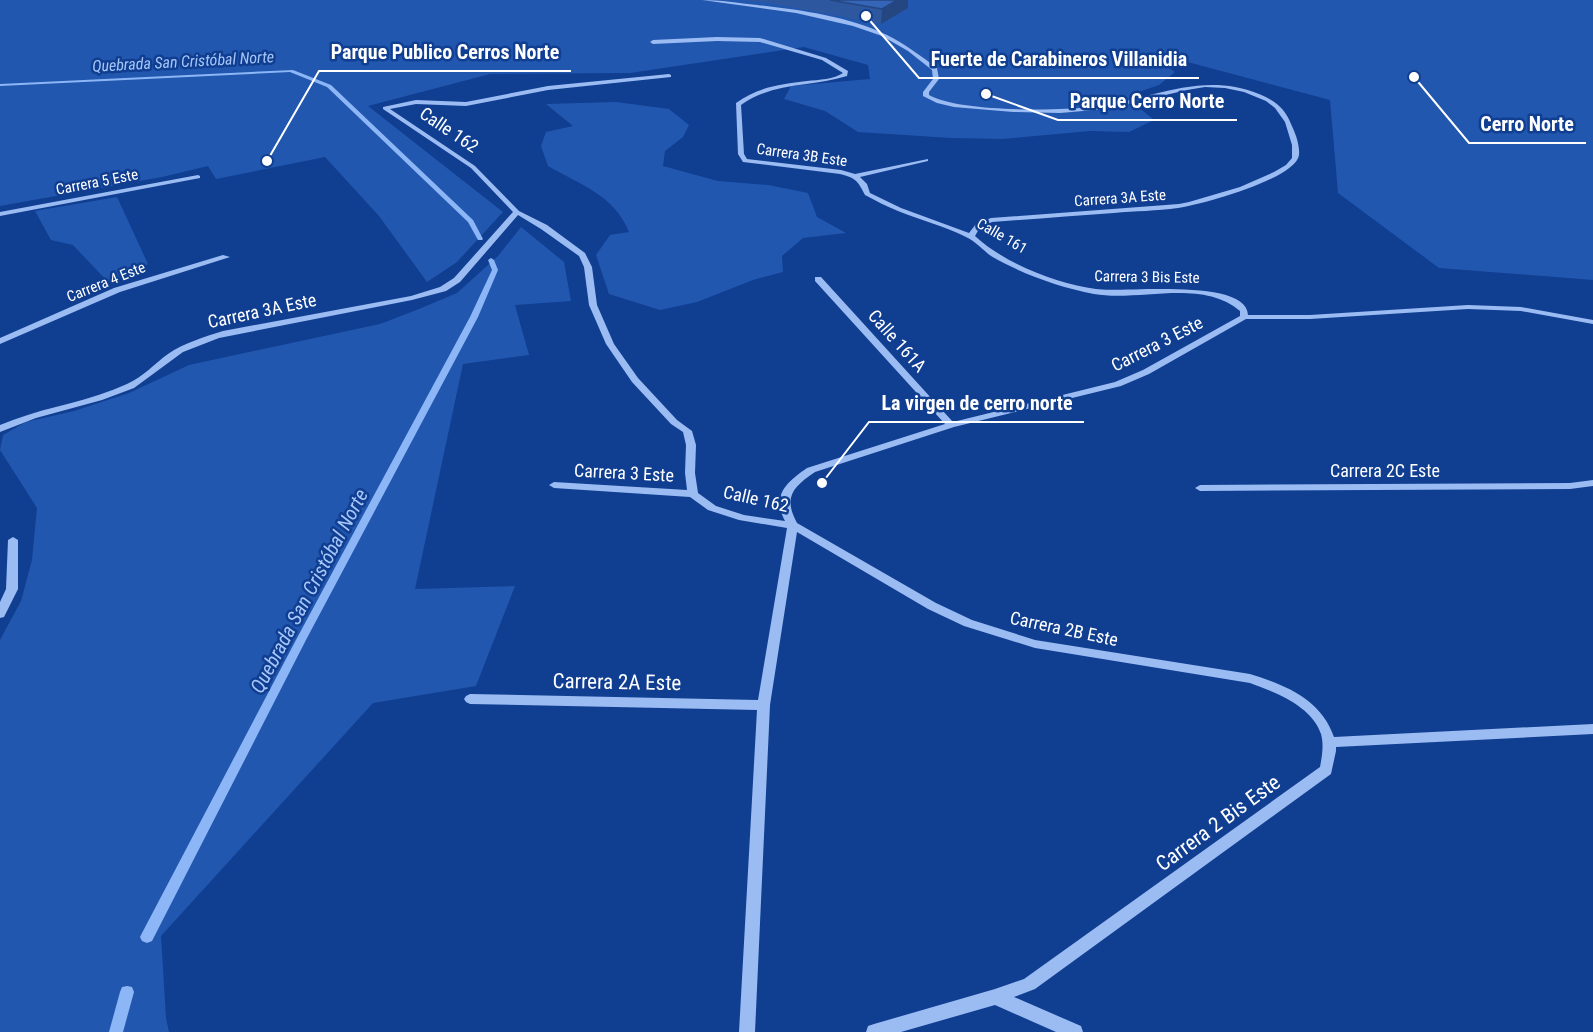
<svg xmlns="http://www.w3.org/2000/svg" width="1593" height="1032" font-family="'Roboto Condensed',sans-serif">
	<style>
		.green { fill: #2257b0 }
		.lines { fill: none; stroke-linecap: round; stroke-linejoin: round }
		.stream { fill: #8db6f6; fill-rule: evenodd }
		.minor { fill: #9bbcf3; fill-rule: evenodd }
		.wall { fill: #2d579e }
		.shaded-wall { fill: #244781 }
		.building { fill: #3465b8; stroke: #244781; stroke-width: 1.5 }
		.labels { text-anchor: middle; stroke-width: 5; stroke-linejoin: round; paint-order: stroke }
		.far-street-label { font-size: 15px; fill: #fff; stroke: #103e91 }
		.far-water-label { font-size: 16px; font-style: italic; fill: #a7c7fa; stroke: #103e91 }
		.street-label { font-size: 18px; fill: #fff; stroke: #103e91 }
		.water-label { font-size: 20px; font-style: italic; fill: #a7c7fa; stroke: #103e91 }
		.near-street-label { font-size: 21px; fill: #fff; stroke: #103e91 }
		.leader { fill: none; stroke: #fff; stroke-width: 2 }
		.callout-dot { fill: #fff; stroke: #103e91; stroke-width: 2 }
		.callout-label { font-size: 20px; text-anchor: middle; font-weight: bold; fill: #fff; stroke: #103e91; stroke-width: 5; stroke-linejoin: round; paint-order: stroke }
	</style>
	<rect width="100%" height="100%" fill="#103e91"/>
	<g class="green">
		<path d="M0,0H1593V280L1439,268L1338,193L1330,100L1180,60L1162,63L1175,72L1159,85L1133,94L1136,105L1154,120L1129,132L1090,131L1003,139L951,138L858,132L825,111L784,99L791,86L870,79L868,65L804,47L630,73L490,74L368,106L503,212L457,262L427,282L379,216L325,157L216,179L208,166L162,177L0,206Z"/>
		<path d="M616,102L669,109L689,125L683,137L665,151L663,166L718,181L768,185L808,193L817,217L846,233L803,238L782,256L783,272L753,280L697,302L660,310L609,294L596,255L610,235L629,232C614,195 581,185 548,166L541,146L546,132L573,126L546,104Z"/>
		<path d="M117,197L148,264L110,284L73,245L51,240L35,211Z"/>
		<path d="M521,227L564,262L571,301L515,305L529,355L463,364L415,589L515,586L476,686L373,703L161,936L166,1018L169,1032H0V640L21,601L32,560L37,508L0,450L3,435L26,422L74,411L129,393L189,365L380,324L419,309L457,293L498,256Z"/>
	</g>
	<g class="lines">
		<g class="stream">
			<path d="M293,70L331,85L473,220L483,239L482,240H478L468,222L327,87L290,72L0,86V84Z"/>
			<path d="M491,258L494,260L498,270L478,317L307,638L152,941L147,943L142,941L140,937L142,933L297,638L470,317L492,270L488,260Z"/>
			<path d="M127,986L132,987L134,992L123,1032H109L120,992L122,987Z"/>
		</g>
		<g class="minor">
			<path d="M702,0C720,0 738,3 757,5C800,10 847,16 887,35C905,44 921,56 937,68L939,79L929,92V95C959,112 1055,111 1091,107C1151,101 1199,70 1259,94C1274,100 1285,108 1291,124C1295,132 1300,145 1299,155C1296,179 1200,205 1178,208C1157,211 1135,211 1114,213C1074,216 1033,219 992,222L979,229L975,236C1004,263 1057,284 1096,289C1121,293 1247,277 1248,315H1310L1468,305L1521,307L1593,320V324L1521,311L1468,309L1310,319H1246L1149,374L1121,386L954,427L815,472C793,487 783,497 797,523L936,603L972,620L1035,640L1250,674C1285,685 1321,699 1334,737L1593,724V734L1336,747V751L1331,774L1035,989L1014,997L1081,1026L1083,1032H1056L995,1005L901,1032H866L868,1026L874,1024L995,989L1024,979L1320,767C1322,756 1324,745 1321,734C1312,706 1275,692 1250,683L1035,648L964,626L928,609L797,532L770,705L755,1032H739L757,710L470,704L466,702L464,699L466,696L470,694L758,700L787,528L739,520L708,510L690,497L554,488L549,485L554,482L687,490L685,473L686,445L683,432L671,424L632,382L606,344L589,305L584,267L579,256L541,229L518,215L460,282L446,291L412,300L219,338L183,352L134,388L102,400L36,418L0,432V425L13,420C50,406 91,401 127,384C143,377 154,364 168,354C184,343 204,337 223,331L411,296L440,287L454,278L513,212L471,168L383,109V107L416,100L466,102L548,86L669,74L671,75V77L548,90L466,106L416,104L390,109L475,166L519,211L547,225L585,253L592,267L597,305L614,344L638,378L677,420L692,431L696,445L695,473L698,493L716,506L744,515L785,521C771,495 787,482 807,468L945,424L815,281V277H821L953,422L1115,382L1143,370L1240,316V311C1202,278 1139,302 1094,294C1059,287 1022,274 991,256C983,250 975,241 966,237C944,226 920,220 898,211C886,206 876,201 865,195C858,181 856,178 840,174L743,162L738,154L736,103C758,87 781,84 807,81C819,80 834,79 843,73L822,60L760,42L717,41L653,44L650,42L653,40L717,37L760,38L826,58L848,71L847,76C812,87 772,82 741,105L744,154L747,159L841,170L855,174L928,159V161L860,177L867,184L870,193L901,208L969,233L976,224L991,218L1179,204L1189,202L1240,187L1274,172L1286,165L1292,158V145L1285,122L1275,108L1266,101L1244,92L1225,88L1205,87L1187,90L1106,109L1060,113L1013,112L954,107L937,103L923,96V92L933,79L932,70L908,51L882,36L853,26L796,13Z"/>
			<path d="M198,175L200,176V178L0,216V212Z"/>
			<path d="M223,255L230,257L120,292L0,344V338L114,288Z"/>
			<path d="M1593,480V486L1570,489L1200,491L1195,488L1200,485L1570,483Z"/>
			<path d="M13,537L18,540V589L4,617L0,618V602L6,589L8,540Z"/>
		</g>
	</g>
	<path class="wall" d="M742,0H908V8L881,24L763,2Z"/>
	<path class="shaded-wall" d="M897,0H908V8L881,24L882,9Z"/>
	<path class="building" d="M830,0H897L882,9Z"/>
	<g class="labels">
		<g class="far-street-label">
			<text transform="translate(802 155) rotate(8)" y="5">Carrera 3B Este</text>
			<text transform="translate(97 182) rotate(-11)" y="5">Carrera 5 Este</text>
			<text transform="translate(1120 198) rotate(-4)" y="5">Carrera 3A Este</text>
			<text transform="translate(1002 236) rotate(30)" y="5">Calle 161</text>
			<text transform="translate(1147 277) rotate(1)" y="5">Carrera 3 Bis Este</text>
			<text transform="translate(106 282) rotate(-22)" y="5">Carrera 4 Este</text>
		</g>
		<g class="far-water-label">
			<text transform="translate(183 61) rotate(-3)" y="6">Quebrada San Cristóbal Norte</text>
		</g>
		<g class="street-label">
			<text transform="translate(449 130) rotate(34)" y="6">Calle 162</text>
			<text transform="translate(262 311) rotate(-12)" y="6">Carrera 3A Este</text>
			<text transform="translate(897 341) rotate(48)" y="6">Calle 161A</text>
			<text transform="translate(1157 344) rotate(-27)" y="6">Carrera 3 Este</text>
			<text x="1385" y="477">Carrera 2C Este</text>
			<text transform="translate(624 473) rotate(3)" y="6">Carrera 3 Este</text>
			<text transform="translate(756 499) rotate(13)" y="6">Calle 162</text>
			<text transform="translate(1064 629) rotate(12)" y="6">Carrera 2B Este</text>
		</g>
		<g class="water-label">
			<text transform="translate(309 591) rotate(-62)" y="7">Quebrada San Cristóbal Norte</text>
		</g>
		<g class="near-street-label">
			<text transform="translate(617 682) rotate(1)" y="7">Carrera 2A Este</text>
			<text transform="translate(1218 823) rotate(-36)" y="7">Carrera 2 Bis Este</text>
		</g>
	</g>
	<path class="leader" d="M267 161L319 71H571M866 16L919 78H1199M986 94L1058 120H1237M1414 77L1469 143H1586M822 483L869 422H1084"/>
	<g class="callout-dot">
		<circle cx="267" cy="161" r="6"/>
		<circle cx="866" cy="16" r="6"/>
		<circle cx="986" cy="94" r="6"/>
		<circle cx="1414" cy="77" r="6"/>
		<circle cx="822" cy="483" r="6"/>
	</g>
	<g class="callout-label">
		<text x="445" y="59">Parque Publico Cerros Norte</text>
		<text x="1059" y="66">Fuerte de Carabineros Villanidia</text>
		<text x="1147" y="108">Parque Cerro Norte</text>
		<text x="1527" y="131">Cerro Norte</text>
		<text x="977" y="410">La virgen de cerro norte</text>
	</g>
</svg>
